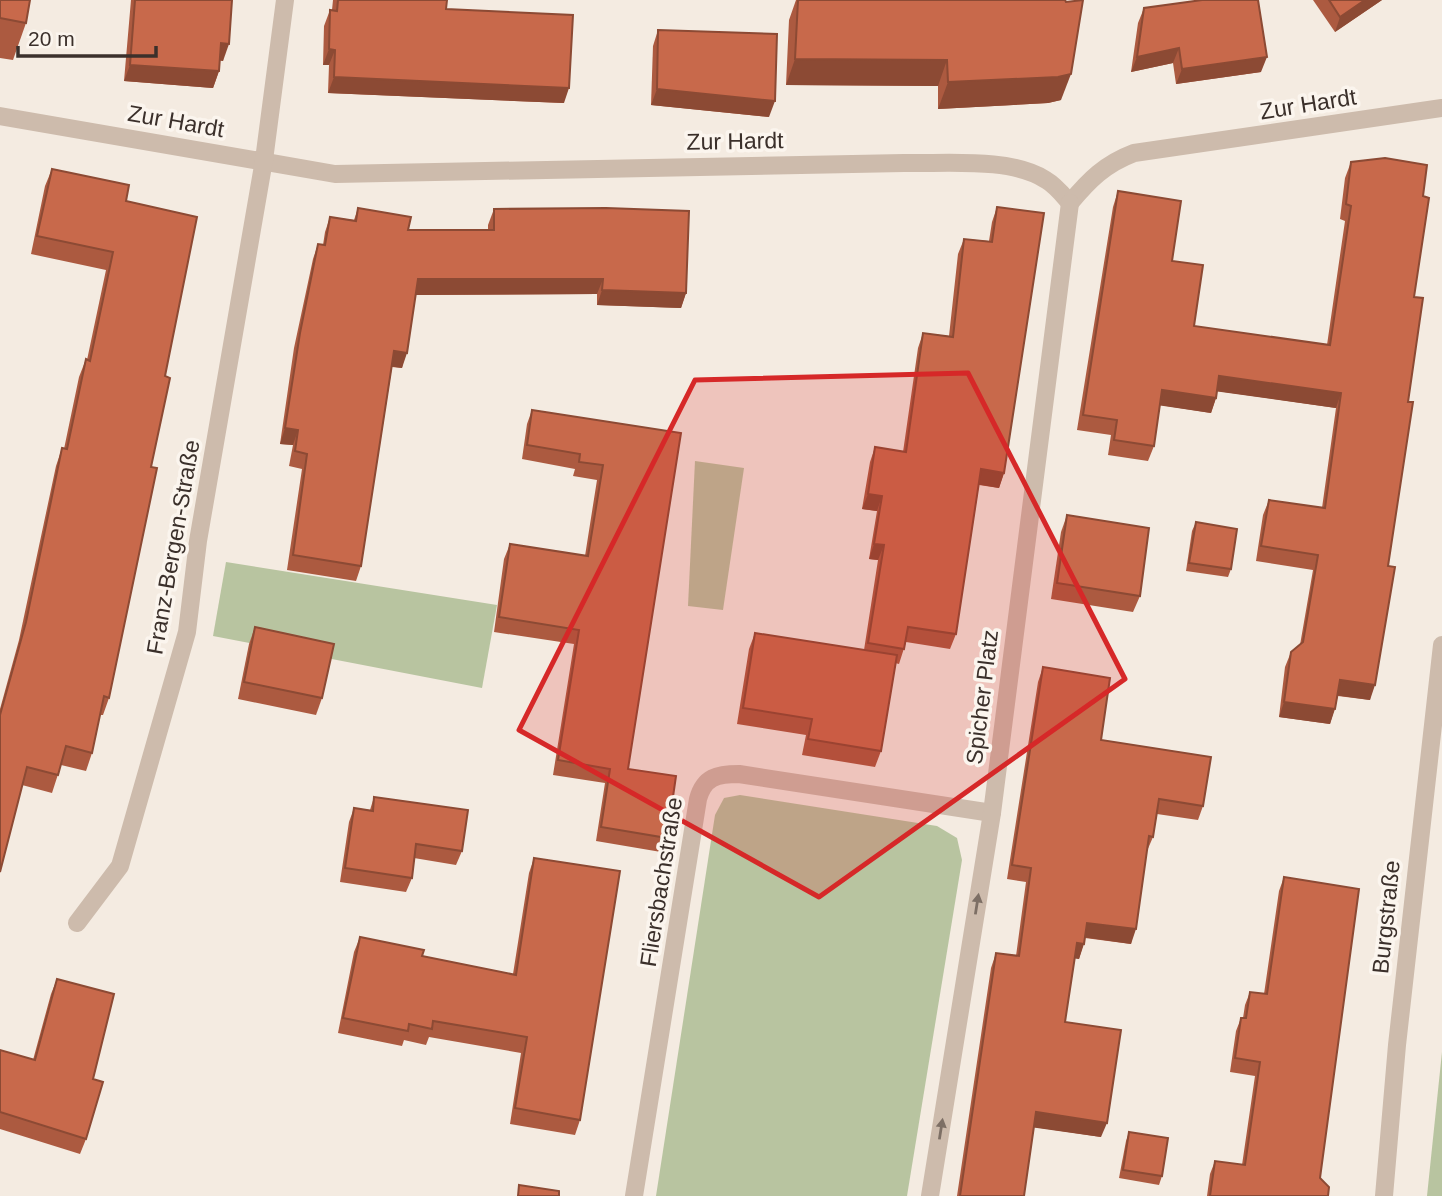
<svg xmlns="http://www.w3.org/2000/svg" width="1442" height="1196" font-family="Arial,sans-serif">
	<style>
		.green { fill: #b8c4a0 }
		.lines { fill: none; stroke-linecap: round; stroke-linejoin: round }
		.street { stroke: #cdbbac; stroke-width: 18 }
		.wall { fill: #ac5a40 }
		.shaded-wall { fill: #8c4a34 }
		.building { fill: #c8694b; stroke: #8c4a34; stroke-width: 2 }
		.oneway { fill: #7d6f65 }
		.marked { fill: #d62828; fill-opacity: 0.2; stroke: #d62828; stroke-width: 5; stroke-linejoin: round }
		.labels { text-anchor: middle; stroke-width: 7; stroke-linejoin: round; paint-order: stroke }
		.street-label { font-size: 23px; fill: #3b302b; stroke: #fbf5ee }
	</style>
	<rect width="100%" height="100%" fill="#f4ebe1"/>
	<g class="green">
		<path d="M695,461L744,468L723,610L688,606Z"/>
		<path d="M226,562L497,605L482,688L213,636Z"/>
		<path d="M740,795L937,826L957,838L962,860L907,1196H656L715,815L724,798Z"/>
		<path d="M1442,1052V1196H1427Z"/>
	</g>
	<g class="lines">
		<g class="street">
			<path d="M0,116L335,174L904,163C946,164 1011,157 1046,180C1055,185 1063,195 1070,203"/>
			<path d="M1070,203C1089,180 1105,164 1134,153L1442,108"/>
			<path d="M77,923L120,866L187,632L198,541L264,160L285,0"/>
			<path d="M634,1196L698,799C704,777 717,774 739,774L992,813"/>
			<path d="M930,1196L992,813L1070,203"/>
			<path d="M1384,1196L1397,1045L1442,645"/>
		</g>
	</g>
	<g class="wall">
		<path d="M0,0L26,23L13,60L0,58Z"/>
		<path d="M131,0H232L223,61L220,60L219,71L213,88L124,81Z"/>
		<path d="M333,0H447L446,9L564,103L328,93L329,65H323L324,26L330,10H332Z"/>
		<path d="M796,0H1065L1061,100L1048,103L938,109V86L786,85L789,20Z"/>
		<path d="M1313,0H1382L1335,32Z"/>
		<path d="M1144,8L1261,72L1176,84L1173,63L1131,72L1138,23Z"/>
		<path d="M658,30L769,117L651,105L653,46Z"/>
		<path d="M1351,162L1423,196L1414,297L1408,402L1388,566L1370,700L1338,696L1330,724L1279,717L1285,667L1291,652L1300,645L1313,570L1256,561L1263,515L1269,500L1322,508L1336,408L1217,391L1216,398L1211,413L1160,405L1154,446L1148,461L1108,455L1111,435L1077,430L1113,207L1118,191L1172,261L1194,326L1327,345L1345,221L1340,219L1345,178Z"/>
		<path d="M52,169L126,201L165,376L151,467L109,698L103,715H100L92,753L86,771L61,765L52,793L22,785L0,872V709L19,640L56,466L62,448L64,449L79,377L86,359L87,360L106,270L31,254L45,186Z"/>
		<path d="M997,207L1004,473L999,488L979,485L956,634L950,649L906,642L899,664L895,663L881,751L875,767L802,755L806,735L737,724L749,649L755,633L864,650L878,560L869,559L877,511L862,509L870,462L875,447L903,452L918,348L923,333L949,336L958,254L964,239L989,241L992,222Z"/>
		<path d="M358,208L408,230H488V225L494,209L686,293L681,308L597,305V294L416,295L402,368L392,367L361,566L356,581L287,570L302,469L289,466L293,445L280,444L294,348L313,259L318,244L323,245L325,232L330,217L354,220Z"/>
		<path d="M532,410L681,433L628,769L667,838L661,852L596,841L605,783L553,775L574,644L494,632L504,559L510,544L585,556L597,480L573,476L575,469L522,459L527,424Z"/>
		<path d="M1067,515L1140,596L1133,612L1051,599L1061,532Z"/>
		<path d="M1196,522L1231,569L1228,577L1186,571L1192,531Z"/>
		<path d="M255,627L322,698L316,715L238,699L249,644Z"/>
		<path d="M1043,667L1101,740L1203,806L1198,820L1157,814L1153,837L1147,851L1131,944L1085,938L1079,959L1075,958L1065,1022L1101,1137L1034,1127L1024,1196H957L991,968L996,953L1016,956L1026,882L1007,879L1038,682Z"/>
		<path d="M374,797L462,851L456,865L414,858L412,878L406,892L340,882L349,822L354,808L370,810Z"/>
		<path d="M534,858L580,1120L575,1135L510,1124L521,1053L429,1037L426,1045L404,1040L402,1046L338,1033L354,952L360,937L422,956L513,974L529,873Z"/>
		<path d="M1284,877L1320,1178L1328,1196H1207L1210,1174L1215,1161L1242,1165L1255,1076L1230,1072L1236,1031L1241,1018H1243L1245,1005L1250,992L1264,994L1279,891Z"/>
		<path d="M57,979L93,1079L86,1139L80,1154L0,1129V1050L33,1060L51,994Z"/>
		<path d="M1129,1132L1162,1176L1159,1185L1119,1178L1126,1141Z"/>
	</g>
	<g class="shaded-wall">
		<path d="M1365,0H1382L1335,32L1340,17Z"/>
		<path d="M221,43L229,44L223,61L215,60Z"/>
		<path d="M1179,48L1173,63L1131,72L1137,57Z"/>
		<path d="M329,49L335,50L329,65H323Z"/>
		<path d="M1267,57L1261,72L1176,84L1182,69Z"/>
		<path d="M795,59L947,60L938,86L786,85Z"/>
		<path d="M130,65L219,71L213,88L124,81Z"/>
		<path d="M1071,74L1061,100L1048,103L938,109L948,82Z"/>
		<path d="M334,77L569,88L564,103L328,93Z"/>
		<path d="M657,89L775,101L769,117L651,105Z"/>
		<path d="M418,279H603L597,294L413,295Z"/>
		<path d="M602,290L686,293L681,308L597,305Z"/>
		<path d="M394,351L407,353L402,368L388,366Z"/>
		<path d="M1219,376L1341,393L1336,408L1214,391Z"/>
		<path d="M1162,390L1216,398L1211,413L1157,405Z"/>
		<path d="M285,428L298,430L293,445L280,444Z"/>
		<path d="M981,469L1004,473L999,488L976,484Z"/>
		<path d="M868,494L882,496L877,511L862,509Z"/>
		<path d="M874,544L884,545L878,560L869,559Z"/>
		<path d="M1340,680L1375,685L1370,700L1334,695Z"/>
		<path d="M1284,702L1335,709L1330,724L1279,717Z"/>
		<path d="M1087,923L1136,929L1131,944L1082,937Z"/>
		<path d="M1077,943L1084,944L1079,959L1072,958Z"/>
		<path d="M1036,1112L1107,1123L1101,1137L1030,1127Z"/>
	</g>
	<g class="building">
		<path d="M0,0H30L26,23L0,18Z"/>
		<path d="M135,0H232L229,44L221,43L219,71L130,65Z"/>
		<path d="M338,0H447L446,9L573,15L569,88L334,77L335,50L329,49L330,10L337,11Z"/>
		<path d="M798,0H1065L1066,2L1083,0L1071,74L1058,77L948,82L947,60L795,59Z"/>
		<path d="M1202,0H1258L1267,57L1182,69L1179,48L1137,57L1144,8Z"/>
		<path d="M1329,0H1365L1340,17Z"/>
		<path d="M658,30L777,34L775,101L657,89Z"/>
		<path d="M1385,158L1427,165L1423,196L1429,198L1414,297L1423,298L1408,402H1413L1388,566L1395,567L1375,685L1340,680L1335,709L1284,702L1291,652L1303,642L1318,555L1261,546L1269,500L1325,508L1341,393L1219,376L1216,398L1162,390L1154,446L1114,440L1117,420L1083,415L1118,191L1181,201L1172,261L1203,265L1194,326L1330,345L1351,206L1346,204L1351,162Z"/>
		<path d="M52,169L129,185L126,201L197,217L165,376L170,378L151,467L157,468L109,698L104,696L92,753L66,746L58,775L27,767L0,872V715L26,622L62,448L67,449L86,359L90,361L113,252L37,236Z"/>
		<path d="M997,207L1044,213L1004,473L981,469L956,634L908,627L904,649L868,643L884,545L874,544L882,496L868,494L875,447L906,452L923,333L953,337L964,239L992,242Z"/>
		<path d="M358,208L411,217L408,230H494V209L606,208L689,211L686,293L602,290L603,279H418L407,353L394,351L361,566L293,555L307,454L295,451L298,430L285,428L300,333L318,244L325,245L330,217L356,221Z"/>
		<path d="M532,410L681,433L628,769L676,776L667,838L601,827L610,769L558,760L579,630L499,617L510,544L588,556L603,465L579,462L580,454L527,445Z"/>
		<path d="M1067,515L1149,528L1140,596L1057,583Z"/>
		<path d="M1196,522L1237,529L1231,569L1189,563Z"/>
		<path d="M255,627L334,644L322,698L244,682Z"/>
		<path d="M755,633L897,655L881,751L808,739L812,719L743,708Z"/>
		<path d="M1043,667L1110,678L1101,740L1211,757L1203,806L1159,799L1153,837L1149,836L1136,929L1087,923L1084,944L1077,943L1065,1022L1121,1030L1107,1123L1036,1112L1024,1196H960L996,953L1019,956L1031,868L1012,865Z"/>
		<path d="M374,797L468,810L462,851L416,844L412,878L345,868L354,808L373,811Z"/>
		<path d="M534,858L620,871L580,1120L515,1108L527,1037L433,1021L432,1029L409,1024L408,1031L343,1018L360,937L424,950L422,956L516,975Z"/>
		<path d="M1284,877L1359,889L1320,1178L1329,1187L1328,1196H1210L1215,1161L1245,1165L1260,1062L1235,1058L1241,1018H1246L1250,992L1267,994Z"/>
		<path d="M57,979L114,994L93,1079L103,1082L86,1139L0,1112V1050L35,1060Z"/>
		<path d="M1129,1132L1168,1138L1162,1176L1123,1170Z"/>
		<path d="M519,1185L559,1191V1196H518Z"/>
	</g>
	<defs><path id="oneway-solid" d="M-6-.8H1V-3.2L6.5 0L1 3.2V.8H-6Z" transform="scale(1.75)"/></defs>
	<g class="oneway">
		<use href="#oneway-solid" transform="translate(977 904) rotate(-81)"/>
		<use href="#oneway-solid" transform="translate(941 1129) rotate(-81)"/>
	</g>
	<path class="marked" d="M968,373L1125,679L819,897L519,730L695,380Z"/>
	<g class="labels">
		<g class="street-label">
			<text transform="translate(1308 104) rotate(-9)" y="8">Zur Hardt</text>
			<text transform="translate(176 121) rotate(10)" y="8">Zur Hardt</text>
			<text transform="translate(735 141) rotate(-1)" y="8">Zur Hardt</text>
			<text transform="translate(173 547) rotate(-80)" y="8">Franz-Bergen-Straße</text>
			<text transform="translate(982 697) rotate(-83)" y="8">Spicher Platz</text>
			<text transform="translate(661 882) rotate(-81)" y="8">Fliersbachstraße</text>
			<text transform="translate(1386 917) rotate(-84)" y="8">Burgstraße</text>
		</g>
	</g>
	<path d="M18 46v10h138v-10" fill="none" stroke="#3b302b" stroke-width="3.5"/>
	<text x="28" y="46" font-size="21" fill="#3b302b" stroke="#fbf5ee" stroke-width="5" paint-order="stroke">20 m</text>
</svg>
